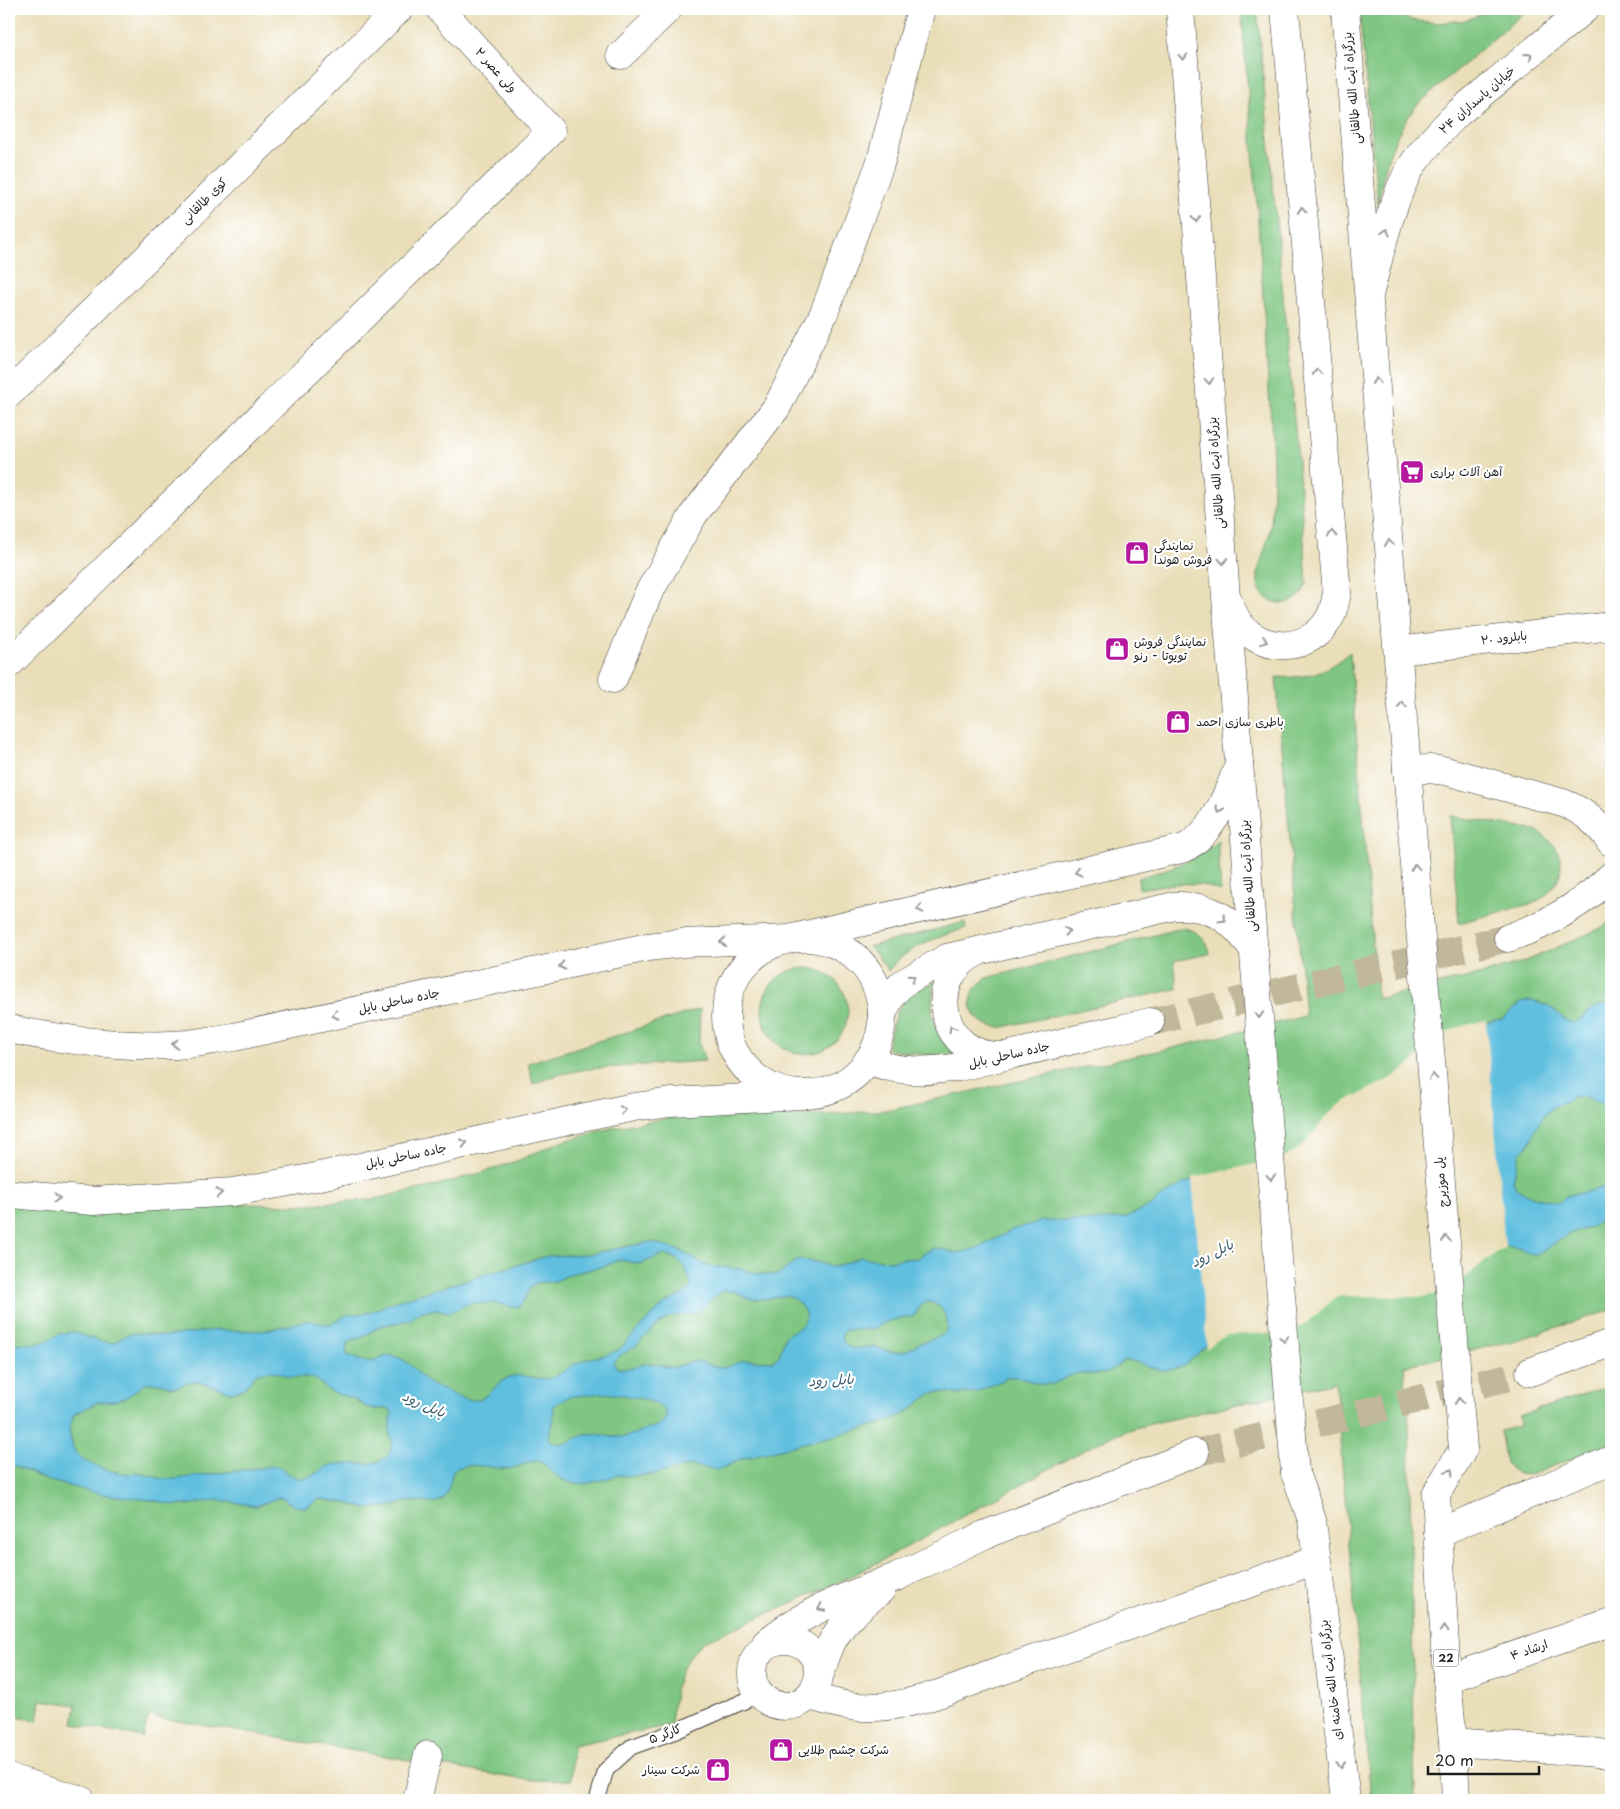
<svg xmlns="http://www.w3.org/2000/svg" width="1620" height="1809" font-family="'Playpen Sans','Playpen Sans Arabic',sans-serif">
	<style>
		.green { fill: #7fc682; stroke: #4e714f }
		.water { fill: #61bfdf; stroke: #3e6e7e; fill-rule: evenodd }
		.pier { fill: #eadeb9 }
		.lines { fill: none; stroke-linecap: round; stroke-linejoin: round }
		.primary-tunnel { stroke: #c1b79a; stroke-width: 28; stroke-dasharray: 28 14; stroke-linecap: butt }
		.service-casing { stroke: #3b3934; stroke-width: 17 }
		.minor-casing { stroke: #3b3934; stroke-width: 29 }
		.secondary-casing { stroke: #3b3934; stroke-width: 29 }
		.primary-casing { stroke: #3b3934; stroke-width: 29 }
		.trunk-casing { stroke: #3b3934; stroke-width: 29 }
		.service { stroke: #fff; stroke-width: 15 }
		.minor { stroke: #fff; stroke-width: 28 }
		.secondary { stroke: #fff; stroke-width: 28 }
		.primary { stroke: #fff; stroke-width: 28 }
		.trunk { stroke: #fff; stroke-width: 28 }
		.trunk-bridge-casing { stroke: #3b3934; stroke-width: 29; stroke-linecap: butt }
		.trunk-bridge { stroke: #fff; stroke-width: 28 }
		.oneway { stroke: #999 }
		.labels { text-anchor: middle; stroke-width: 4.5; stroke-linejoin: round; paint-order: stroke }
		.shield { fill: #fff; stroke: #606060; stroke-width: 1 }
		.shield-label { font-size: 11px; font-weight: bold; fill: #1c1c1c }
		.street-label { font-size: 12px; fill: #1c1c1c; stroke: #fff }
		.poi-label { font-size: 12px; fill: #1c1c1c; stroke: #fff; text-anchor: start }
		.water-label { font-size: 14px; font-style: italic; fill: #385d6a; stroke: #fff }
	</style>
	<rect width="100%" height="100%" fill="#fff"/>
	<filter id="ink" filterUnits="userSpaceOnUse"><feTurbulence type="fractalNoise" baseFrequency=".02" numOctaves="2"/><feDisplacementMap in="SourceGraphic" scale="10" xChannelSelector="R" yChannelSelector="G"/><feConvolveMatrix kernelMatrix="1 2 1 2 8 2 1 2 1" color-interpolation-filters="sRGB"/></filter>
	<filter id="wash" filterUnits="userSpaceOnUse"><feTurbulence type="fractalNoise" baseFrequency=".0096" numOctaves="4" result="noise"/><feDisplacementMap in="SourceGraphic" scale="20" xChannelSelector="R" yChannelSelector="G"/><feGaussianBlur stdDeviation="1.12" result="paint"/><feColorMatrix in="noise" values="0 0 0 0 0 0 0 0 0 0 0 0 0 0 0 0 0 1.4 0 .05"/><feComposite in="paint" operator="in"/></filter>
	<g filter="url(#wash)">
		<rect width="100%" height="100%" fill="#eadeb9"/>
		<g class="green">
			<path d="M1241,9H1257L1298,462L1307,582C1298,616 1253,606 1258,574C1261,557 1269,541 1271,523C1277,465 1269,406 1266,349C1260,235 1251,122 1241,9Z"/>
			<path d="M1359,9H1383L1410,20L1436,23L1466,20L1477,16L1489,9H1528L1417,105C1392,136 1384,167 1378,205Z"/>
			<path d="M1350,652L1377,999L1482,974L1526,961L1601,928L1611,921V1310L1513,1341L1404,1366L1409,1423L1415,1800H1371L1335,1382L1163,1421L1135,1428L1108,1438L1073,1456L885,1559L839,1582L703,1642C675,1668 675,1688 671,1725L573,1745L571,1780C538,1781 517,1780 485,1773L149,1716L143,1737L73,1724L76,1705L41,1700L38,1721L9,1714V1194L93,1201L293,1205L369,1200L430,1187L484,1172L519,1160L557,1143L615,1127L669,1118L726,1116L823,1115L886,1110L1181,1046L1305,1016L1276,677C1308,679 1326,672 1350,652Z"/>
			<path d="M1450,816L1533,830C1571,846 1569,885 1534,903L1459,923Z"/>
			<path d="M1218,840L1221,892C1195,878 1167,885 1139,889L1138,878C1167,869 1195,862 1218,840Z"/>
			<path d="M965,922L966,928C937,938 907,946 888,971L877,955L868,947Z"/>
			<path d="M1182,928C1197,930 1206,937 1210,952L1209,954L1174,961L1177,989L1003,1027C970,1029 959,994 987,978Z"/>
			<circle cx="805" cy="1011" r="43"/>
			<path d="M935,981C929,1021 930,1028 961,1054L924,1055L887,1049C891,1030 894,1007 910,995C918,989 927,986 935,981Z"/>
			<path d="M700,1009L699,1043L705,1061L588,1069L561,1074L533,1084L528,1063Z"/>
			<path d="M1611,1385V1443L1533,1474L1526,1475L1518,1474L1511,1469L1506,1463L1500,1431L1520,1426L1519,1416Z"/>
		</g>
		<path class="water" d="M1527,1001C1536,1001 1547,1005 1554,1010C1562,1016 1565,1022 1575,1023L1592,1009L1611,1002V1108L1585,1097L1573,1096L1567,1102L1554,1106L1546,1113L1536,1128L1530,1143L1520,1152L1513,1181L1516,1188L1533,1197L1555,1202H1560L1566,1196L1598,1189L1605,1186L1611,1180V1212L1591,1227L1569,1234L1537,1255H1531L1518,1248L1505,1246L1347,1293L1228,1333C1223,1335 1218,1337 1213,1340C1197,1352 1186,1371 1164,1370C1150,1369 1139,1361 1125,1360L1107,1373L1099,1374H1074L1053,1384H1039L1017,1377H1009L977,1392L960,1394L936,1392L930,1394L908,1412L887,1422L741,1459L723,1468L717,1470L690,1465L657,1474L628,1476L618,1475L599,1481L585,1484L567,1482L554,1474L543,1463L537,1461L530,1462L509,1469L470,1465L457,1468L453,1472L447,1493L443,1499L437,1502L431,1503L408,1501L393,1506L366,1509L347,1503L320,1499L306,1507H300L294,1506L283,1498H277L256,1506L219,1500L186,1505H172L158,1501L101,1494L49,1481L9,1463V1343L36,1344L49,1340L59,1334L72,1332L99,1341L113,1343L128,1334L136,1333L167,1336L215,1330L262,1331L290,1325L306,1320L325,1324H332L347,1315L370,1312L393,1302L547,1256L589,1254L650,1242L681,1251L707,1266L742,1269L758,1274L774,1275L781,1273L796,1261L802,1260L816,1262L831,1267L838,1266L860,1257L888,1261L900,1259L918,1258L931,1249L936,1248L957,1253L970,1250L982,1246L1014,1229L1042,1221H1094L1124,1218L1151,1206L1160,1198L1183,1184L1193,1180L1287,1158L1401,1076L1481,1023L1502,1019L1521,1003ZM665,1255C679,1258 684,1264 689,1277C690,1281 692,1284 690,1288C684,1296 672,1299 664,1305C648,1318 634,1334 620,1349C606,1357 591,1356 577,1363C567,1367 561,1375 550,1378C537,1381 522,1372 509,1377C490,1386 487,1407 461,1398C455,1396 449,1392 444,1389C439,1388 434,1387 430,1384C417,1375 410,1360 394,1356C385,1354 380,1360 372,1361C363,1363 355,1358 347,1355L346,1348L348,1343L352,1340L363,1337L380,1326L409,1320L422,1311L435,1310L450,1312L470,1303L483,1304L496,1303L511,1307H517L522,1304L531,1287L536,1283L556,1281L570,1274L605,1266L619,1260L641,1264L659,1256ZM723,1291C741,1290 738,1296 752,1299C769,1302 789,1287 801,1306C804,1311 807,1315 805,1321C802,1328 793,1330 787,1335C782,1341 782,1349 779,1356L773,1361L748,1360L741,1361L727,1367L720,1368L701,1362L693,1361L673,1368L649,1363L624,1369L617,1368L613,1363C619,1354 626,1353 634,1347C645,1339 661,1318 673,1316C681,1314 688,1316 696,1313C706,1308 712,1296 723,1291ZM927,1302C936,1303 942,1307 945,1315C954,1336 937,1337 923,1342C916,1344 911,1349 905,1351C892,1355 883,1348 871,1347C856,1347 849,1354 841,1337L845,1330L874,1329L888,1321L914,1316L921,1305ZM272,1371L291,1377H308L315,1379L331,1392L354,1399L366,1407L374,1409L386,1408L391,1410C393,1418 389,1425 390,1433C390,1437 392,1440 392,1444C389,1471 354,1462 336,1464C322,1465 312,1481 298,1478C290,1476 283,1468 274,1466L174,1479H164L136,1473L128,1474L106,1470L82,1460L73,1448L69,1430L74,1414L99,1402L114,1401L127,1397L146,1383H159L172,1387H179L187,1382L196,1381L231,1392L237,1391L243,1389L257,1373ZM601,1393C614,1394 668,1398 666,1416C664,1424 655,1427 648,1429C639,1432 628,1437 618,1437C608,1438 599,1432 588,1434C572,1437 567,1450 549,1440C548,1433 551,1430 553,1423C554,1417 553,1411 554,1405L569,1397Z"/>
		<path class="pier" d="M1486,1020L1505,1248L1497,1252L1459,1282L1437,1294L1423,1297L1341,1296L1335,1298L1309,1321L1295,1329L1273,1333L1228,1335L1216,1341L1207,1349L1192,1178L1251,1165L1286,1156L1297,1150L1306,1142L1332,1110L1344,1102L1399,1074L1443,1035L1453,1029Z"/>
	</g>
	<g filter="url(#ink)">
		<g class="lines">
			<g class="primary-tunnel">
				<path d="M1150,1022L1508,938"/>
				<path d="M1195,1453L1530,1372"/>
			</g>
			<defs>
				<path id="service" d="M597,1800L606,1770L631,1747L676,1731L758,1695"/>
				<g id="minor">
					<path d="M621,55L668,9"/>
					<path d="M9,394L399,9"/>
					<path d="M1398,651L1611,626"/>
					<path d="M9,664L551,131L440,9"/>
					<path d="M613,679L648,594L694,514L777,407L824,313L880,164L921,9"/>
					<circle cx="785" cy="1673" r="33"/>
					<path d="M766,1643C804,1610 852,1595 898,1576"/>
					<path d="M1447,1679L1611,1622"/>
					<path d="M817,1682C822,1669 826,1654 832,1642C843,1620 863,1605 881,1590"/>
					<path d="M1453,1742L1611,1754"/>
					<path d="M9,1778L81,1800"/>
					<path d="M417,1800L428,1755"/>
				</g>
				<path id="secondary" d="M1369,295C1380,255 1392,194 1415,161C1428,144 1443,128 1458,113L1585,9"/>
				<g id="primary">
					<path d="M1407,770L1429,769L1446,771L1563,803C1586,812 1596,822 1611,842"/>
					<path d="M1508,938C1547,925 1581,905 1611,876"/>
					<circle cx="804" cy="1016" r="78"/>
					<path d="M977,952C922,978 941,1059 1002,1056"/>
					<path d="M882,1014L892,995L903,983L947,958L1175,906C1214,905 1232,920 1254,950"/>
					<path d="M9,1029C61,1040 135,1049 188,1044C203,1042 219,1039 234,1037L648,947L682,943L789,939L1185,848C1216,830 1226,796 1239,765"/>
					<path d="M868,1060C898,1073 927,1072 959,1067L1150,1022"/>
					<path d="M9,1194L93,1201L233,1192L311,1178L581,1118L634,1107L671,1102L802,1095"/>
					<path d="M1530,1372L1611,1343"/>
					<path d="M1438,1533L1611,1460"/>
					<path d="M898,1576L984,1535L1195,1453"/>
				</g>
				<g id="trunk">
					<path d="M1180,9L1255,967"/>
					<path d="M1345,9L1419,915"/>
					<path d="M1228,600C1231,608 1234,617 1240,624C1263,654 1310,652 1329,619C1334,611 1335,602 1337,593L1285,9"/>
					<path d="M1295,1473L1312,1520L1346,1800"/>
					<path d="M809,1696C825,1700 842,1706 858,1707C902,1710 946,1692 987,1676L1316,1560"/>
					<path d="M1456,1800L1453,1742L1447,1679L1436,1494L1463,1449"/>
				</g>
			</defs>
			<use href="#service" class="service-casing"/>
			<use href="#minor" class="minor-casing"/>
			<use href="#secondary" class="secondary-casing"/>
			<use href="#primary" class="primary-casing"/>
			<use href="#trunk" class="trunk-casing"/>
			<use href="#service" class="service"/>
			<use href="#minor" class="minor"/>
			<use href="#secondary" class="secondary"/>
			<use href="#primary" class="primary"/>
			<use href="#trunk" class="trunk"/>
			<defs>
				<g id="trunk-bridge">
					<path d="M1419,915L1463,1449"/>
					<path d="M1255,967L1295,1473"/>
				</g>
			</defs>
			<use href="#trunk-bridge" class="trunk-bridge-casing"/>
			<use href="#trunk-bridge" class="trunk-bridge"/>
		</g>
		<defs><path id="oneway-chevron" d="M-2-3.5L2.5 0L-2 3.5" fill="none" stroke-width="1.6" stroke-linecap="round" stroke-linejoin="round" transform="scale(1.25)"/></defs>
		<g class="oneway">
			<use href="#oneway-chevron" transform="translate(1529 56) rotate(-40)"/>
			<use href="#oneway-chevron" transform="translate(1183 57) rotate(86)"/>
			<use href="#oneway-chevron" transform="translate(1302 210) rotate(-95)"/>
			<use href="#oneway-chevron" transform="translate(1196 219) rotate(86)"/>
			<use href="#oneway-chevron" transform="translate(1386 232) rotate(-75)"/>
			<use href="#oneway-chevron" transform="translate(1317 372) rotate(-95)"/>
			<use href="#oneway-chevron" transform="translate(1209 381) rotate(86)"/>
			<use href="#oneway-chevron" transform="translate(1376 381) rotate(-95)"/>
			<use href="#oneway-chevron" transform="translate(1332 534) rotate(-95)"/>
			<use href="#oneway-chevron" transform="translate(1389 543) rotate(-95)"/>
			<use href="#oneway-chevron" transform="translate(1223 561) rotate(86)"/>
			<use href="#oneway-chevron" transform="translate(1264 641) rotate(21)"/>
			<use href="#oneway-chevron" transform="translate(1402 705) rotate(-94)"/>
			<use href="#oneway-chevron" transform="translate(1220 810) rotate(114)"/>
			<use href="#oneway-chevron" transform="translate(1415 867) rotate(-95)"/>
			<use href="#oneway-chevron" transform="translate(1078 872) rotate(167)"/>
			<use href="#oneway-chevron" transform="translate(920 909) rotate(167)"/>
			<use href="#oneway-chevron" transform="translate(1223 919) rotate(31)"/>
			<use href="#oneway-chevron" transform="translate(1067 931) rotate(-13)"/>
			<use href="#oneway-chevron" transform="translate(723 942) rotate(178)"/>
			<use href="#oneway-chevron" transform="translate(562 966) rotate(168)"/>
			<use href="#oneway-chevron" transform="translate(912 978) rotate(-33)"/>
			<use href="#oneway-chevron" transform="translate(335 1015) rotate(168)"/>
			<use href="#oneway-chevron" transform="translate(1259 1015) rotate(86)"/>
			<use href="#oneway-chevron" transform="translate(952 1029) rotate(-121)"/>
			<use href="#oneway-chevron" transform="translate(175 1044) rotate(179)"/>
			<use href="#oneway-chevron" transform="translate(1433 1077) rotate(-95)"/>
			<use href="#oneway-chevron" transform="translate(623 1110) rotate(-11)"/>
			<use href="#oneway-chevron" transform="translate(464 1143) rotate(-12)"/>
			<use href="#oneway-chevron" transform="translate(1271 1177) rotate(86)"/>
			<use href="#oneway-chevron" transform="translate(219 1193) rotate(-3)"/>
			<use href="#oneway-chevron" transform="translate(57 1198) rotate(4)"/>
			<use href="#oneway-chevron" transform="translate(1446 1239) rotate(-95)"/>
			<use href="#oneway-chevron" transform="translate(1284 1339) rotate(86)"/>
			<use href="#oneway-chevron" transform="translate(1459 1401) rotate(-95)"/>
			<use href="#oneway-chevron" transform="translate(1450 1472) rotate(-59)"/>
			<use href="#oneway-chevron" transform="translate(821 1608) rotate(154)"/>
			<use href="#oneway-chevron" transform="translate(1444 1629) rotate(-93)"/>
			<use href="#oneway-chevron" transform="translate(1341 1765) rotate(83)"/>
		</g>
	</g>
	<defs>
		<symbol id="supermarket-square" viewBox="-11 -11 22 22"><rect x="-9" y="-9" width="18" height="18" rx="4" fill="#b5179e" stroke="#fff"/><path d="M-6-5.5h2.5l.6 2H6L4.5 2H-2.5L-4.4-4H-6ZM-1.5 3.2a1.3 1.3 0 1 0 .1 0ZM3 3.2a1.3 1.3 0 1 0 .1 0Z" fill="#fff"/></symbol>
		<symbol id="shop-square" viewBox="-11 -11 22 22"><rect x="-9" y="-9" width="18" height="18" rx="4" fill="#b5179e" stroke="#fff"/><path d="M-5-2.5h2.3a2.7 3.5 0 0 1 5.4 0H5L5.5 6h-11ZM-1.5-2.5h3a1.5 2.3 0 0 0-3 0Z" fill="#fff"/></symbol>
	</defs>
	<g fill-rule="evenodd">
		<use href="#supermarket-square" x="1398" y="458" width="28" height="28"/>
		<use href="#shop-square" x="1123" y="539" width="28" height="28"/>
		<use href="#shop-square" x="1103" y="635" width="28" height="28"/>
		<use href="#shop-square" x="1164" y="708" width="28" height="28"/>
		<use href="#shop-square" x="767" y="1736" width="28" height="28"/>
		<use href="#shop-square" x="704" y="1756" width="28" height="28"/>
	</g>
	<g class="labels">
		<rect class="shield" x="1433.5" y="1649.5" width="25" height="17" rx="4"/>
		<g class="shield-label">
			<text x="1446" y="1662">22</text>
		</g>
		<g class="street-label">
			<text transform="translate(496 70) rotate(48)" y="4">ولی عصر ۲</text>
			<text transform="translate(1352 88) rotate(-95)" y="4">بزرگراه آیت الله طالقانی</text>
			<text transform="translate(1477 100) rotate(-41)" y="4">خیابان پاسداران ۲۴</text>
			<text transform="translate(204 201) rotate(-45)" y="4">کوی طالقانی</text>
			<text transform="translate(1216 473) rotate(-94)" y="4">بزرگراه آیت الله طالقانی</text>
			<text transform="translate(1504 638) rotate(-6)" y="4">بابلرود ۲۰</text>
			<text transform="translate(1248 876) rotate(-94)" y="4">بزرگراه آیت الله طالقانی</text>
			<text transform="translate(399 1001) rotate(-12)" y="4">جاده ساحلی بایل</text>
			<text transform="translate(1009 1055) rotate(-13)" y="4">جاده ساحلی بابل</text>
			<text transform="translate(406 1156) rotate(-12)" y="4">جاده ساحلی بابل</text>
			<text transform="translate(1441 1182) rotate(-95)" y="4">پل موزیرج</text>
			<text transform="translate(1529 1650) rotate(-19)" y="4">ارشاد ۴</text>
			<text transform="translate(1331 1680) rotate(-97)" y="4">بزرگراه آیت الله خامنه ای</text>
			<text transform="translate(665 1734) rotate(-21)" y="4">کارگر ۵</text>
		</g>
		<g class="poi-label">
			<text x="1430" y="476">آهن آلات براری</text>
			<text x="1154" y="550">نمایندگی<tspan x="1154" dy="14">فروش هوندا</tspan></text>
			<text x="1134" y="646">نمایندگی فروش<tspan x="1134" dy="14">تویوتا - رنو</tspan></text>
			<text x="1196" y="726">باطری سازی احمد</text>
			<text x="798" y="1754">شرکت چشم طلایی</text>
			<text x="700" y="1774" text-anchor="end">شرکت سینار</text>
		</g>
		<g class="water-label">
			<text transform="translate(1212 1253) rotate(-26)" y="5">بابل رود</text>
			<text transform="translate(831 1380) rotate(-3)" y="5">بابل رود</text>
			<text transform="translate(424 1404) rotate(24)" y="5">بابل رود</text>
		</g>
	</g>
	<rect width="1620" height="1809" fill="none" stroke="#fff" stroke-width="30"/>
	<path d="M1428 1766v8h111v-8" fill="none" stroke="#1c1c1c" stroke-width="2.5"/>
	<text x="1435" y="1766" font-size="15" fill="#1c1c1c" stroke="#ffffff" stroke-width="4" paint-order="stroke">20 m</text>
</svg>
